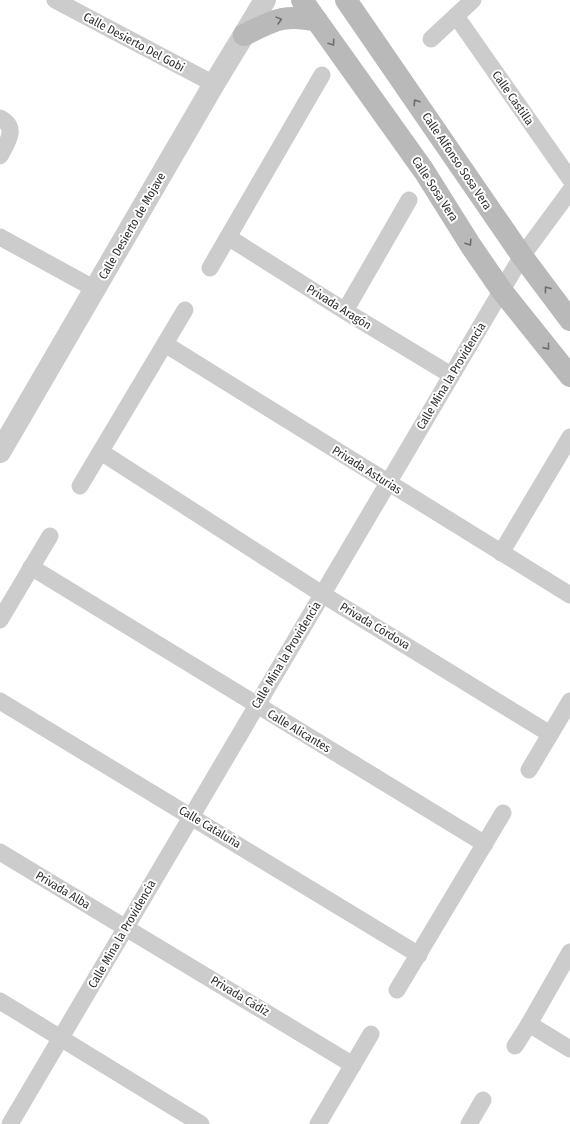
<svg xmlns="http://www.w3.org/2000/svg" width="570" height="1124" font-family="'Fira Sans Condensed',sans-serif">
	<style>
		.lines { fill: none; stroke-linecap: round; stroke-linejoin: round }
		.minor { stroke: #ccc; stroke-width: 17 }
		.tertiary { stroke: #ccc; stroke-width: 22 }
		.secondary { stroke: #b9b9b9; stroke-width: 22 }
		.oneway { stroke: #6d6d6d }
		.labels { text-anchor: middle; stroke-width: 4; stroke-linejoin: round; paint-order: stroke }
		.street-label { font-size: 12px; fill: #2f2f2f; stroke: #fff }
	</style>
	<rect width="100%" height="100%" fill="#fff"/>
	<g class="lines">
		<g class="minor">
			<path d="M55,0L214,84"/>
			<path d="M456,16L570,179"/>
			<path d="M431,39L473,0"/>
			<path d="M0,118C19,128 7,142 0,156"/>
			<path d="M0,237L95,289"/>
			<path d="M228,237L345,311L451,375"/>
			<path d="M210,268L322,75"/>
			<path d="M345,311L409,200"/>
			<path d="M165,344L570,595"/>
			<path d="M101,452L322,594L550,734"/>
			<path d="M80,486L185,310"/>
			<path d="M501,553L570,437"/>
			<path d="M31,567L485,844"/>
			<path d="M0,620L50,536"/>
			<path d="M0,701L419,955"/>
			<path d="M529,770L570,701"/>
			<path d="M0,852L353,1065"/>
			<path d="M397,990L503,813"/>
			<path d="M0,1001L201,1124"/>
			<path d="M529,1024L570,1049"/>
			<path d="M515,1046L529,1024L570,952"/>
			<path d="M10,1124L522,256L570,191"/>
			<path d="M318,1124L371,1034"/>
			<path d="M469,1124L483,1100"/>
		</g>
		<path class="tertiary" d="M0,452L214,84L265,0"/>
		<g class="secondary">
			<path d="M302,0L424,171L471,246L502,291L570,376"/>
			<path d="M346,0L522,256L570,320"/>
			<path d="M244,35C273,21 284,13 317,21"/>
		</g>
	</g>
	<defs><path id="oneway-chevron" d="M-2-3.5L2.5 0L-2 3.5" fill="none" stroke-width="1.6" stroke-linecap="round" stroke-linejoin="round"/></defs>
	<g class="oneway">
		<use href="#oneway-chevron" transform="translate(279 20) rotate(-15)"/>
		<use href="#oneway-chevron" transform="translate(332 43) rotate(56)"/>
		<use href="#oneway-chevron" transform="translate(416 102) rotate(-124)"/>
		<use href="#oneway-chevron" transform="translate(469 243) rotate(57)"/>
		<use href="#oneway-chevron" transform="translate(547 289) rotate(-127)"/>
		<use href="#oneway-chevron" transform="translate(547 347) rotate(51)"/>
	</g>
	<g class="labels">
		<g class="street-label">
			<text transform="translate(134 42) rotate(28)" y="4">Calle Desierto Del Gobi</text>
			<text transform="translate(513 98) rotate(55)" y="4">Calle Castilla</text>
			<text transform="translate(457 161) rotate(56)" y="4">Calle Alfonso Sosa Vera</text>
			<text transform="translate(435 189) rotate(57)" y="4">Calle Sosa Vera</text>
			<text transform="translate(132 226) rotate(-60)" y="4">Calle Desierto de Mojave</text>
			<text transform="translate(339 307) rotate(32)" y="4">Privada Aragón</text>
			<text transform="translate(451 376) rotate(-59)" y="4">Calle Mina la Providencia</text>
			<text transform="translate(367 470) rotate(32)" y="4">Privada Asturias</text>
			<text transform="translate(375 626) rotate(31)" y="4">Privada Córdova</text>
			<text transform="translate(286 655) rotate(-59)" y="4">Calle Mina la Providencia</text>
			<text transform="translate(299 731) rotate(31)" y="4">Calle Alicantes</text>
			<text transform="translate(210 827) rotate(31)" y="4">Calle Cataluña</text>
			<text transform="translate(63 890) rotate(31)" y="4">Privada Alba</text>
			<text transform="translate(122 934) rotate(-60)" y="4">Calle Mina la Providencia</text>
			<text transform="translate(240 996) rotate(31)" y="4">Privada Cádiz</text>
		</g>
	</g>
</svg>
